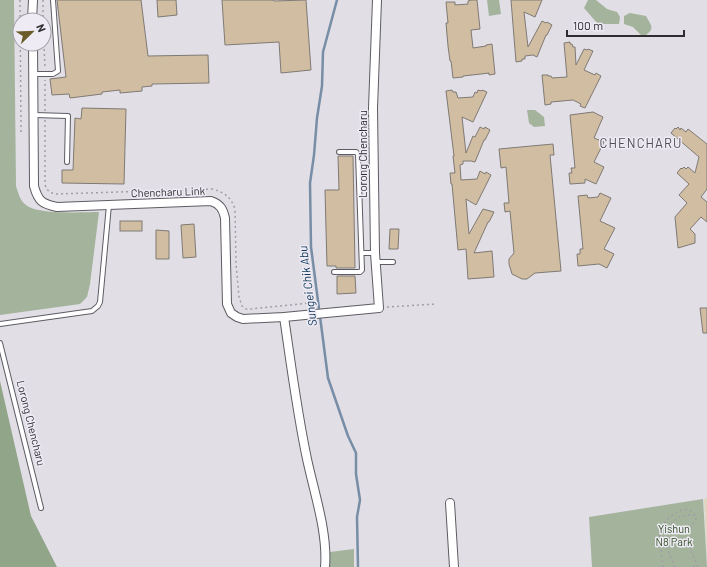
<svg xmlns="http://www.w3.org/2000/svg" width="707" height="567" font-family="Barlow,sans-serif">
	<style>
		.education { fill: #e0d5c0 }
		.green { fill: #a3b39c }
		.forest { fill: #91a589 }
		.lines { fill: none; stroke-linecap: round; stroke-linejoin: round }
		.stream { stroke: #778ea6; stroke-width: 2.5 }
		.building { fill: #d1bda1; stroke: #7f7a74 }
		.service-casing { stroke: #5e5c63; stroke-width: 6 }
		.minor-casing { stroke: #5e5c63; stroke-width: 10 }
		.path { stroke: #a19fa5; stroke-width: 1.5; stroke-dasharray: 2 3; stroke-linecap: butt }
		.service { stroke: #fff; stroke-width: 4 }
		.minor { stroke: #fff; stroke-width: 8 }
		.labels { text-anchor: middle; stroke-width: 3; stroke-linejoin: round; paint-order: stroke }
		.street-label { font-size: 11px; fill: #2e2d30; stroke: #eeebf4 }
		.park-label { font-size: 11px; fill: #324e25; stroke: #eeebf4 }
		.water-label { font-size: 12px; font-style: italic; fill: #11395b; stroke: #eeebf4 }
		.quarter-label { font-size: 13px; letter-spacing: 1px; fill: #504e55; stroke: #eeebf4 }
	</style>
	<rect width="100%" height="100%" fill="#e1dee6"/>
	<path class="education" d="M707,498V559L704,499Z"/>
	<g class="green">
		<path d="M0,0H14L16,186C18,192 20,201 26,205C37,215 83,212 99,212L90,284L87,297L80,304L0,315Z"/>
		<path d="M487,0H499L501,14L489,16Z"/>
		<path d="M588,0H596L607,9L617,12L620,17L619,24H598L584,8Z"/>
		<path d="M630,13L646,16C652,27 655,28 645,36H642L633,27L624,24V16Z"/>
		<path d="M527,110H535L544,117L545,126L534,127L529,123Z"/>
		<path d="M703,499L707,567H592L589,517Z"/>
		<path d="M354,549V567H330V552Z"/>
	</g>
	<path class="forest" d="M0,381L31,516L57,567H0Z"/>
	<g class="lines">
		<path class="stream" d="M337,0L323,52L322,86L317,118L314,155L310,183L311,247L328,378L348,436L356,453V474L360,500L357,517L358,567"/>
	</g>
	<g class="building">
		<path d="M57,0H141L148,56L208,55L209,83L152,84V86L142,87V91L120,93V90L102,92V94L70,98L69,94L52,95L50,79L66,77Z"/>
		<path d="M157,0H176L177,15L158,17Z"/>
		<path d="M222,0H273L274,1L306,0L311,70L281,73L279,42L225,45Z"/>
		<path d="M471,0H477L480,29L471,30L473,48L486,46V45L492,44L495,74L489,75V73L481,74L463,76V77L453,78L451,61H450L448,46L446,23H448L446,2H455V5L468,4V1Z"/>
		<path d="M511,0H542L535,17L524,12L528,47L542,21L546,23L547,22L552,25L547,35H546L537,57L533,55L525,56V59H522V61L516,62Z"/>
		<path d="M570,42V44H572L573,47H575L576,65L584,49L587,50L588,49L593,51L584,70L595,75L596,73L601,76L585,108L580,106L581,104L573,100L551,102V104L545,105L542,75H548V76H551L552,78L567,77L564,43Z"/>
		<path d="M452,90L453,92H456L458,98L473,97L475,92L477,93L478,90L481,91L482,90L487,92L473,122L462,117L466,153L473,136L475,137L480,127L484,129L485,127L490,130L485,140H484L475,162L471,161H463V164L460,165L461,180L477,179L480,171L485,174L486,172L491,175L476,205L466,199L469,234L483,209L494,212L489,222H488L474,253L492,251L494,277L468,279L466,249L458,250L452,184H451L450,173H455L453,156H454L446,91Z"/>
		<path d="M82,108L126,109L124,184L62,183V170H73L75,118L81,119Z"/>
		<path d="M593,112L603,117L594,138L604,142L594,162L604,167L596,184L585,179V183L570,184L569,173H572L571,168H575L570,115Z"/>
		<path d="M678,127L680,130L681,128L686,132L688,129L707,144V189L701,197L707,202V222L701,217L690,229L695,234V243L678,248L675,217L687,203L679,195L689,184L677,173L681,168L682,169L684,167L686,169L688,167L695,173L699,157L671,133L675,128L676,129Z"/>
		<path d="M553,144L554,155H550L561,271L535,273L527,279H522L512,274L509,264V259L514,253L510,211L505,212L504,203H509L506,167L501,168L499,149Z"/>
		<path d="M338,156H353L355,268H336V266H327L325,190H339Z"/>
		<path d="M600,193L611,198L600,221L615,228L604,249L614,254L607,268L599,264L578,266L577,254H580V249H583L578,196L587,195L588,198L598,197Z"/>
		<rect x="120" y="221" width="22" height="10"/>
		<path d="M194,224L196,257L183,258L181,225Z"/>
		<path d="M390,229H399L398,249H389Z"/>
		<path d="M156,230L169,231V259H156Z"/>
		<path d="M337,276H355L356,293L337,294Z"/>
		<path d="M700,308H707V333H703Z"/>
	</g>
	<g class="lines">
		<defs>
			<g id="service">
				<path d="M33,74H53L58,71L53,0"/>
				<path d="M34,115L68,116L67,162"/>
				<path d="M362,253H375"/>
				<path d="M376,262H393"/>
				<path d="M334,272H360L362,270L358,154L356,152H339"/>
				<path d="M0,324L92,311L98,306L100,302L109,205"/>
				<path d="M0,343L41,508"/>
			</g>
			<g id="minor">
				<path d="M32,20L33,0"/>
				<path d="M33,44L34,186C38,201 42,204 57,207L211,201C220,204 223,209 225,218L227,304L231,313L237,317L243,319L284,317L379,308L375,253L373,108L377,0"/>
				<path d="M284,317C291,364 297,412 307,459C314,492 328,533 325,567"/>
				<path d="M450,503L454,567"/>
			</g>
		</defs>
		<use href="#service" class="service-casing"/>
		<use href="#minor" class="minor-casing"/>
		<g class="path">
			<path d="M20,0L21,134"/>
			<path d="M43,0V20"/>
			<path d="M44,44L45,69"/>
			<path d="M45,111V80"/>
			<path d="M45,120V184C46,190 50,193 56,194L212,189C224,192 231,197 235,209L236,264L239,297L242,306L246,309H251L309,303V306"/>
			<path d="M387,307L436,304"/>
			<path d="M663,567C662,556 658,541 661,530C665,516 691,498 696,520C682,536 691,550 698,567"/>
			<path d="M675,567C673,561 669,555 668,549C664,538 669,520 682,516C686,515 691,515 695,515"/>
			<path d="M693,567L696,563"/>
		</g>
		<use href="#service" class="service"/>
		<use href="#minor" class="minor"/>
	</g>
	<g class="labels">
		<g class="street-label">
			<text transform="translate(363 154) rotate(-90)" y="4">Lorong Chencharu</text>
			<text transform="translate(168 192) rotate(-2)" y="4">Chencharu Link</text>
			<text transform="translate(31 423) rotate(76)" y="4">Lorong Chencharu</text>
		</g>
		<g class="park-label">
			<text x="674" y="533">Yishun<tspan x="674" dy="13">N8 Park</tspan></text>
		</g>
		<g class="water-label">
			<text transform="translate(308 286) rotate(-97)" y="4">Sungei Chik Abu</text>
		</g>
		<g class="quarter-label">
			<text x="641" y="148">CHENCHARU</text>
		</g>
	</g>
	<g transform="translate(32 32) rotate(67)"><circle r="19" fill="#eeebf4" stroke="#a19fa6"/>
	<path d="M0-3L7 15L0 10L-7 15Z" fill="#6a5c29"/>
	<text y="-6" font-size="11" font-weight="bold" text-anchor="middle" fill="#2e2d30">N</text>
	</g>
	<path d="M567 30v6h117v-6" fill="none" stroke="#2e2d30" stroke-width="2"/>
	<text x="573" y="30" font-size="12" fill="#2e2d30" stroke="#eeebf4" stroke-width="3" paint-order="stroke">100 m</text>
</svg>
